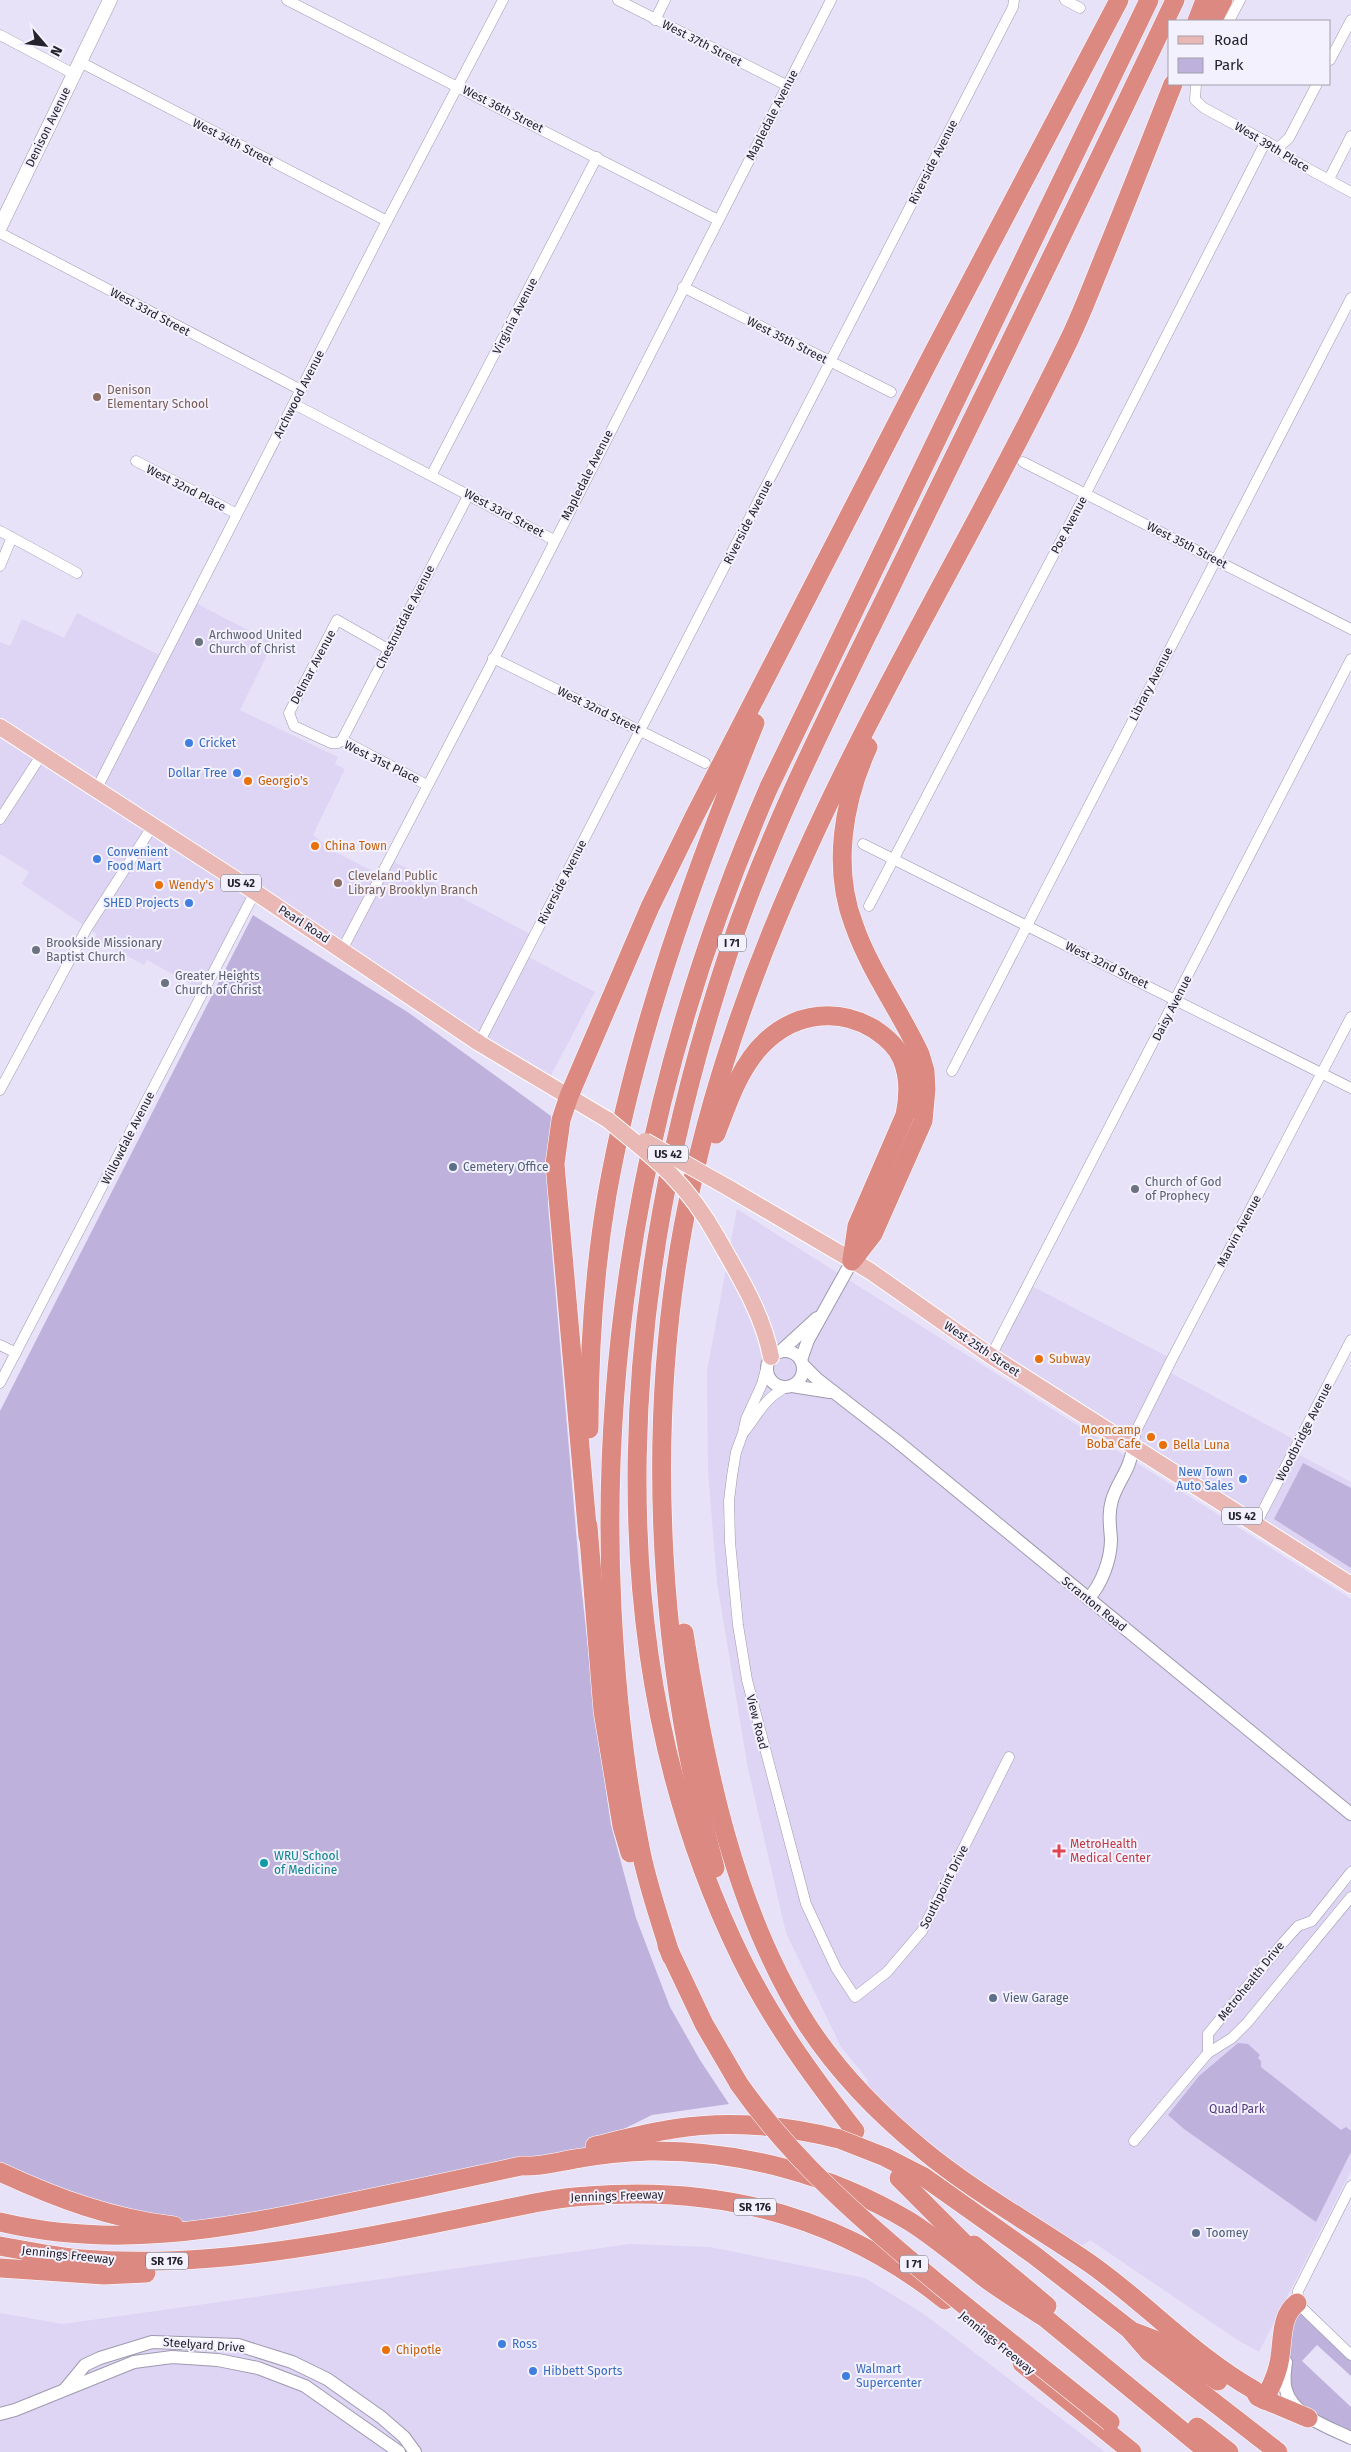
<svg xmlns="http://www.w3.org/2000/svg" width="1351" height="2452" font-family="'Fira Sans',sans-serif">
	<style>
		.built { fill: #ded5f4 }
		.green { fill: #beb2dd }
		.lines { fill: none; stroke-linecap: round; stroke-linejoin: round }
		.minor-casing { stroke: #9f99af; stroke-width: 11 }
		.tertiary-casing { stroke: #9f99af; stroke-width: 14 }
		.secondary-casing { stroke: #9f99af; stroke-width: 15 }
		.primary-casing { stroke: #fff; stroke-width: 18 }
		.motorway-casing { stroke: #fff; stroke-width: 20 }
		.minor { stroke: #fff; stroke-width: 10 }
		.tertiary { stroke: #fff; stroke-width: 12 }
		.secondary { stroke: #fff; stroke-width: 14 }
		.primary { stroke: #eab8b4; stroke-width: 16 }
		.motorway { stroke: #dc8982; stroke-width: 19 }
		.primary-bridge-casing { stroke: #fff; stroke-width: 18; stroke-linecap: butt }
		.motorway-bridge-casing { stroke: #fff; stroke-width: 20; stroke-linecap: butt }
		.primary-bridge { stroke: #eab8b4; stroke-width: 16 }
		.motorway-bridge { stroke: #dc8982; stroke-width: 19 }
		.education-dot { fill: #8d6e63; stroke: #f4f1ff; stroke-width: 2 }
		.worship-dot { fill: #6b7280; stroke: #f4f1ff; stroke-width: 2 }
		.shop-dot { fill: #3f7fe0; stroke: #f4f1ff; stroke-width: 2 }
		.food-dot { fill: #e8710a; stroke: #f4f1ff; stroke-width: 2 }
		.service-dot { fill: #5c6f8a; stroke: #f4f1ff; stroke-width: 2 }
		.health-dot { fill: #e0444e; stroke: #f4f1ff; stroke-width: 2 }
		.culture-dot { fill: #0f9aa8; stroke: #f4f1ff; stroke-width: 2 }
		.labels { text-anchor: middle; stroke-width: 4; stroke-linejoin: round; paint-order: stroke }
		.shield { fill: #f4f1ff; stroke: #63616b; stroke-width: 1 }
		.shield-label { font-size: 11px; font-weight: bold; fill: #25232b }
		.street-label { font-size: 12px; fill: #25232b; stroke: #f4f1ff }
		.education-label { font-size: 12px; fill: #785e54; stroke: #f4f1ff; text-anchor: start }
		.worship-label { font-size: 12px; fill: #5b616d; stroke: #f4f1ff; text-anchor: start }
		.shop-label { font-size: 12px; fill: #366cbe; stroke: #f4f1ff; text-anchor: start }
		.food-label { font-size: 12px; fill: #c56008; stroke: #f4f1ff; text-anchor: start }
		.service-label { font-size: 12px; fill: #4e5e75; stroke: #f4f1ff; text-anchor: start }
		.health-label { font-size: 12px; fill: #be3a42; stroke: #f4f1ff; text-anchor: start }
		.culture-label { font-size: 12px; fill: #0d838f; stroke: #f4f1ff; text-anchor: start }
		.park-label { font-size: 12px; fill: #513a7c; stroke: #f4f1ff }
	</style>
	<rect width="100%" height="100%" fill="#e8e2f9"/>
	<g class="built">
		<path d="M192,601L273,643L240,710L338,757L335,764L345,769L313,835L335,852L380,875L389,859L534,936L525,955L595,992L547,1083L255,893L204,991L147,960L144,965L94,939L97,934L22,884L29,872L0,854V642L10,646L22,619L64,638L77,613L163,657Z"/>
		<path d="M737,1209L1351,1599V2171L1259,2352L1236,2339L1090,2240L1083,2245L1074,2243L953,2163L912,2132L867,2086L868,2080L841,2047L786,1933L748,1769L717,1583L708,1471L707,1371Z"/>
		<path d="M1028,1284L1172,1359L1167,1371L1299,1442L1294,1452L1351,1482V1585L991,1356Z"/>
		<path d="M629,2244L710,2247L865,2278L924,2314L1105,2452H0V2313L63,2324Z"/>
	</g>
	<g class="green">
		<path d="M253,915L409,1013L551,1116L548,1205L579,1566L597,1729L611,1825L636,1918L670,2007L700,2060L729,2104L652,2115L583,2149L241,2226L146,2223L0,2172V1411Z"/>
		<path d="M1303,1463L1351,1488V1568L1274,1519Z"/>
		<path d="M1238,2043L1248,2044L1260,2055L1258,2058L1261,2061V2067L1341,2130L1346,2127L1351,2131V2152L1316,2222L1184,2129L1168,2115L1199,2076Z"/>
		<path d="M1293,2300L1351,2355V2376L1317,2345L1302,2361L1351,2407V2439C1328,2423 1267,2389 1270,2357C1272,2338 1285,2317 1293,2300Z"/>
	</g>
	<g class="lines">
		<defs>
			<g id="minor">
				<path d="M287,0L718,220"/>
				<path d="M618,0L786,85"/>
				<path d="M1065,0L1080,8"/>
				<path d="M655,20L665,0"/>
				<path d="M1229,21L1240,0"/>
				<path d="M0,35L74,74"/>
				<path d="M1330,60L1351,20"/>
				<path d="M80,62L387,221"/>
				<path d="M1196,84L1195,100L1204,108L1278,148L1285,156L1351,192"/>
				<path d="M1278,148L1289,138L1317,84"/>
				<path d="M1329,179L1351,136"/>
				<path d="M0,233L301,390"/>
				<path d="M683,287L891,392"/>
				<path d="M294,404L554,540"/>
				<path d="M136,461L237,514"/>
				<path d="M1023,462L1351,629"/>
				<path d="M432,474L597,157"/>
				<path d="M0,531L77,573"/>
				<path d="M0,566L12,537"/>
				<path d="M493,658L705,763"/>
				<path d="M342,740L469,494"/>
				<path d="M342,740L338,743H331L294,726L289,713L337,620L388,649"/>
				<path d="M342,740L427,785"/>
				<path d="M96,790L387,221L503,0"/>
				<path d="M0,819L42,754"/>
				<path d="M863,844L1351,1088"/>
				<path d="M869,906L1086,493L1266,141"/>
				<path d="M342,950L534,582L831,0"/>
				<path d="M479,1043L1013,7L1014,0"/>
				<path d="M952,1071L1351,298"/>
				<path d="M0,1090L87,928L152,827"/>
				<path d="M0,1345L16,1353"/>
				<path d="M991,1356L1351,659"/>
				<path d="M766,1369L762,1384L746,1419L743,1433L736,1452L732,1476L729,1501L730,1542L738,1625L747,1680L806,1904L836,1968L855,1997L887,1972L922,1931L1009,1757"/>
				<path d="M0,1383L255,892"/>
				<path d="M744,1432C759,1413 764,1399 786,1387"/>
				<path d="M1133,1447L1136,1431L1172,1359L1351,1017"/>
				<path d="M1256,1524L1351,1340"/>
				<path d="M1208,2053V2034L1281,1945L1298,1926L1312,1921L1351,1872"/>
				<path d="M1134,2141L1208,2053L1232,2038L1247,2023L1351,1897"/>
				<path d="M1351,2186L1298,2291L1297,2303L1351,2355"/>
			</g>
			<g id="tertiary">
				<circle cx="785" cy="1369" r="18"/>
				<path d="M781,1351L817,1318"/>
				<path d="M801,1360L808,1340L852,1261"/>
				<path d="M803,1365L817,1379L898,1442L1351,1814"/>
				<path d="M792,1386L830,1392"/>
				<path d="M1088,1599C1102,1584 1111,1559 1111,1539C1110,1525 1108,1514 1112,1500C1118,1480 1130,1471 1133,1447"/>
				<path d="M1286,2362C1285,2371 1283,2381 1286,2390C1292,2415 1330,2428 1351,2438"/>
				<path d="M66,2388L85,2365L100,2358L152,2342L238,2345L292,2362L327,2379L381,2417L404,2437L415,2452"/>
				<path d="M0,2414L15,2410L134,2362L172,2357L218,2360L258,2368L305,2386L399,2452"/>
			</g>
			<path id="secondary" d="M0,227L110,0"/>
			<g id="primary">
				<path d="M0,727L255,892L479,1043L608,1120"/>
				<path d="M727,1187L870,1271L991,1356L1351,1585"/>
				<path d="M717,1237C739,1276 763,1314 771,1357"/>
			</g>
			<g id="motorway">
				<path d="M1197,21L1205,0"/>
				<path d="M1212,21L1223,0"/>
				<path d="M716,1134C728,1102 740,1065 766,1041C797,1012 839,1008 874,1029C886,1037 897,1046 902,1059C910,1078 909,1096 905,1115L857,1226L852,1260"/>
				<path d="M852,1261L873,1234L923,1121L926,1089L925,1071L920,1054C900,1011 870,971 854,925C832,868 843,802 868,747"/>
				<path d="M589,1429C589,1350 594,1272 607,1195C636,1032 693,876 755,723"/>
				<path d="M588,1526L603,1711L622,1826L630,1853"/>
				<path d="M588,1537L555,1164L561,1120L569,1096L650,907L695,815L933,353L1119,0"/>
				<path d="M684,1633C705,1765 734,1911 808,2026C839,2073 879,2114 923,2150C975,2193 1036,2226 1092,2265C1148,2305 1194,2356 1254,2390L1258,2397L1308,2418"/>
				<path d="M715,1868C659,1666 645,1434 683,1227C702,1126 735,1021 774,926C857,723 974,537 1069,340C1083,311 1094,281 1106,252C1129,196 1151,140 1173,84"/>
				<path d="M667,1946L704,2024L739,2084"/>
				<path d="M671,1956C660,1920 647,1884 640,1847C624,1768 616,1687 612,1608C598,1325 656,1046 769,787L1149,0"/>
				<path d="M855,2131C812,2076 772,2021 741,1958C587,1644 622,1270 730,948C774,817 839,694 899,570C991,380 1085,191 1175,0"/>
				<path d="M595,2146C620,2140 647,2133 673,2129C729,2120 784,2125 839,2139"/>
				<path d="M885,2157L924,2177L1034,2255L1129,2329L1149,2352L1278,2452"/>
				<path d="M0,2172C56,2198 112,2219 174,2226"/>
				<path d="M899,2178L980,2259"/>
				<path d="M0,2222C114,2249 220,2230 333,2206C396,2193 458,2180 521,2166C544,2167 559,2161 581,2158C603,2154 627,2152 649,2151C740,2150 830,2174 909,2221C933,2236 954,2254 976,2271C996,2288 1020,2301 1042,2316"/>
				<path d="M974,2245L1047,2306"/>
				<path d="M0,2246C27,2251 55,2257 82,2259C167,2266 253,2256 336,2242C385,2234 433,2224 481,2214C516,2207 551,2198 587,2196C720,2185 840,2216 945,2300"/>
				<path d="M0,2268L104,2275L146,2273"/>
				<path d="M1033,2308L1208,2452"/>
				<path d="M1132,2331L1158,2341L1218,2381"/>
				<path d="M1022,2363L1132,2452"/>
				<path d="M1264,2400C1270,2389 1275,2379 1278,2367C1284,2347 1278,2317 1297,2303"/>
				<path d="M1197,2427L1229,2452"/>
			</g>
		</defs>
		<use href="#minor" class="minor-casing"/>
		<use href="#tertiary" class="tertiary-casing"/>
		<use href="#secondary" class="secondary-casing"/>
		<use href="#primary" class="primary-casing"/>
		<use href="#motorway" class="motorway-casing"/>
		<use href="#minor" class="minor"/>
		<use href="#tertiary" class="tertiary"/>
		<use href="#secondary" class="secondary"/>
		<use href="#primary" class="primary"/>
		<use href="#motorway" class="motorway"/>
		<defs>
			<g id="primary-bridge">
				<path d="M608,1120C655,1158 687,1183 717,1237"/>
				<path d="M645,1141L727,1187"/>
			</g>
			<g id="motorway-bridge">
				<path d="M739,2084C793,2161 864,2222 936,2282C993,2329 1052,2375 1110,2422"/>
				<path d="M839,2139L885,2157"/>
			</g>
		</defs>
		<use href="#primary-bridge" class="primary-bridge-casing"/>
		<use href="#motorway-bridge" class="motorway-bridge-casing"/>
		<use href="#primary-bridge" class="primary-bridge"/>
		<use href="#motorway-bridge" class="motorway-bridge"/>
	</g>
	<g class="education-dot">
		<circle cx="97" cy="397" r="5"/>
		<circle cx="338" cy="883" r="5"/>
	</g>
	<g class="worship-dot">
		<circle cx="199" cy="642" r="5"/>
		<circle cx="36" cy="950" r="5"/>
		<circle cx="165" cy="983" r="5"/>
		<circle cx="1135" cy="1189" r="5"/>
	</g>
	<g class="shop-dot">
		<circle cx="189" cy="743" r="5"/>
		<circle cx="237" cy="773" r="5"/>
		<circle cx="97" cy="859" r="5"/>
		<circle cx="189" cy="903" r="5"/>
		<circle cx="1243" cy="1479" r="5"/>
		<circle cx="502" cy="2344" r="5"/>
		<circle cx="533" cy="2371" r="5"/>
		<circle cx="846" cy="2376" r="5"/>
	</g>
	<g class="food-dot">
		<circle cx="248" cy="781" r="5"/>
		<circle cx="315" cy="846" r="5"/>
		<circle cx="159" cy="885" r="5"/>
		<circle cx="1039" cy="1359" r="5"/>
		<circle cx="1151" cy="1437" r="5"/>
		<circle cx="1163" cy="1445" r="5"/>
		<circle cx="386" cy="2350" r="5"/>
	</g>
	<g class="service-dot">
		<circle cx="453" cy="1167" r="5"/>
		<circle cx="993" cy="1998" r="5"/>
		<circle cx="1196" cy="2233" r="5"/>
	</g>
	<path class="health-dot" d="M1056.5 1843.5h5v5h5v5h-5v5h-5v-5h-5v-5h5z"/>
	<circle class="culture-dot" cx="264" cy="1863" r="5"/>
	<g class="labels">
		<g class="shield">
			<rect x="221" y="874.5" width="40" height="17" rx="4"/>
			<rect x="718" y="934.5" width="28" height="17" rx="4"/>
			<rect x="648" y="1145.5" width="40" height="17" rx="4"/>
			<rect x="1222" y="1507.5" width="40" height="17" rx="4"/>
			<rect x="734" y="2198.5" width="42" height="17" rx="4"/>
			<rect x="146" y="2252.5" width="42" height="17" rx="4"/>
			<rect x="900" y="2255.5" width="28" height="17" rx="4"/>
		</g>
		<g class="shield-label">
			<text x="241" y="887">US 42</text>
			<text x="732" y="947">I 71</text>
			<text x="668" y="1158">US 42</text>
			<text x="1242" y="1520">US 42</text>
			<text x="755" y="2211">SR 176</text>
			<text x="167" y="2265">SR 176</text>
			<text x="914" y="2268">I 71</text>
		</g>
		<g class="street-label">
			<text transform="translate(702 43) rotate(27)" y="4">West 37th Street</text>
			<text transform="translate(503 109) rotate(27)" y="4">West 36th Street</text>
			<text transform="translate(772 115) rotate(-63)" y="4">Mapledale Avenue</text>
			<text transform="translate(48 127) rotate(-64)" y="4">Denison Avenue</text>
			<text transform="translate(233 142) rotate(27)" y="4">West 34th Street</text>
			<text transform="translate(1272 147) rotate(31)" y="4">West 39th Place</text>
			<text transform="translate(933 162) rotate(-63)" y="4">Riverside Avenue</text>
			<text transform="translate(150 312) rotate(28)" y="4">West 33rd Street</text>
			<text transform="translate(515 316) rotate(-63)" y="4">Virginia Avenue</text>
			<text transform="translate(787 340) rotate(27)" y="4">West 35th Street</text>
			<text transform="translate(299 394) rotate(-63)" y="4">Archwood Avenue</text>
			<text transform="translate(587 475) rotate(-63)" y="4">Mapledale Avenue</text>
			<text transform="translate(186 488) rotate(27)" y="4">West 32nd Place</text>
			<text transform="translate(504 513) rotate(28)" y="4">West 33rd Street</text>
			<text transform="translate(748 522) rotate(-63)" y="4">Riverside Avenue</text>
			<text transform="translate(1069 525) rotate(-62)" y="4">Poe Avenue</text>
			<text transform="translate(1187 545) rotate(27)" y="4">West 35th Street</text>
			<text transform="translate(405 617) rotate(-63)" y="4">Chestnutdale Avenue</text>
			<text transform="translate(313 667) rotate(-62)" y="4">Delmar Avenue</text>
			<text transform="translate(1151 684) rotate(-63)" y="4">Library Avenue</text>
			<text transform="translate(599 710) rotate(26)" y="4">West 32nd Street</text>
			<text transform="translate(382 762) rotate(26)" y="4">West 31st Place</text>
			<text transform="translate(562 882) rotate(-63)" y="4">Riverside Avenue</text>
			<text transform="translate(304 924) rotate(33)" y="4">Pearl Road</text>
			<text transform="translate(1107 965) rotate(26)" y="4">West 32nd Street</text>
			<text transform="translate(1172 1008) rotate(-63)" y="4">Daisy Avenue</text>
			<text transform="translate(128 1138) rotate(-63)" y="4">Willowdale Avenue</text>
			<text transform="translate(1239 1231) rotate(-62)" y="4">Marvin Avenue</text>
			<text transform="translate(982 1349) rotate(34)" y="4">West 25th Street</text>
			<text transform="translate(1304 1432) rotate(-63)" y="4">Woodbridge Avenue</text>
			<text transform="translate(1094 1604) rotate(39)" y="4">Scranton Road</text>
			<text transform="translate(757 1722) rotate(76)" y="4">View Road</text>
			<text transform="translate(944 1887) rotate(-63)" y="4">Southpoint Drive</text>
			<text transform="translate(1251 1981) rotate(-51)" y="4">Metrohealth Drive</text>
			<text transform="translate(617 2196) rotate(-2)" y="4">Jennings Freeway</text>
			<text transform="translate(68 2255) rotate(6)" y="4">Jennings Freeway</text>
			<text transform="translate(997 2343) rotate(39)" y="4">Jennings Freeway</text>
			<text transform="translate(204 2345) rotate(4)" y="4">Steelyard Drive</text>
		</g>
		<g class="education-label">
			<text x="107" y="394">Denison<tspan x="107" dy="14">Elementary School</tspan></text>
			<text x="348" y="880">Cleveland Public<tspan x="348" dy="14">Library Brooklyn Branch</tspan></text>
		</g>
		<g class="worship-label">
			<text x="209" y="639">Archwood United<tspan x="209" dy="14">Church of Christ</tspan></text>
			<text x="46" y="947">Brookside Missionary<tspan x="46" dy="14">Baptist Church</tspan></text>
			<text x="175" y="980">Greater Heights<tspan x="175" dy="14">Church of Christ</tspan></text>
			<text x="1145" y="1186">Church of God<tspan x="1145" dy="14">of Prophecy</tspan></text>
		</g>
		<g class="shop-label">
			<text x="199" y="747">Cricket</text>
			<text x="227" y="777" text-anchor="end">Dollar Tree</text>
			<text x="107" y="856">Convenient<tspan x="107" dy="14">Food Mart</tspan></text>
			<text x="179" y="907" text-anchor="end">SHED Projects</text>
			<text x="1233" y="1476" text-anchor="end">New Town<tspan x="1233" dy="14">Auto Sales</tspan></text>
			<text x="512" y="2348">Ross</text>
			<text x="856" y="2373">Walmart<tspan x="856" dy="14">Supercenter</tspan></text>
			<text x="543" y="2375">Hibbett Sports</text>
		</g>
		<g class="food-label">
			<text x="258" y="785">Georgio's</text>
			<text x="325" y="850">China Town</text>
			<text x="169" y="889">Wendy's</text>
			<text x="1049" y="1363">Subway</text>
			<text x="1141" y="1434" text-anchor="end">Mooncamp<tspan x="1141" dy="14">Boba Cafe</tspan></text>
			<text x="1173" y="1449">Bella Luna</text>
			<text x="396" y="2354">Chipotle</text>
		</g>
		<g class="service-label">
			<text x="463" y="1171">Cemetery Office</text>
			<text x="1003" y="2002">View Garage</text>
			<text x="1206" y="2237">Toomey</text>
		</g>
		<g class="health-label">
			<text x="1070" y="1848">MetroHealth<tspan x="1070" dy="14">Medical Center</tspan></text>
		</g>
		<g class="culture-label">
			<text x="274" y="1860">WRU School<tspan x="274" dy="14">of Medicine</tspan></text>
		</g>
		<g class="park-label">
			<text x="1237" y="2113">Quad Park</text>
		</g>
	</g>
	<rect x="1168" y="20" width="162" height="65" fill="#f4f1ff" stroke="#a19faa"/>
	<rect x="1178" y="36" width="25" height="8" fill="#eab8b4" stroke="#a19faa"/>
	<text x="1214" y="45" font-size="15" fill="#25232b">Road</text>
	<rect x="1178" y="58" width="25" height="15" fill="#beb2dd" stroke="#a19faa"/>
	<text x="1214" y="70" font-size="15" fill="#25232b">Park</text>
	<g transform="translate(45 45) rotate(118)" stroke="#f4f1ff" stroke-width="4" paint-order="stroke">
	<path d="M0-4L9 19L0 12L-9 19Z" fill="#25232b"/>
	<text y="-8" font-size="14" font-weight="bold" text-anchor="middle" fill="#25232b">N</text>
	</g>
</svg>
